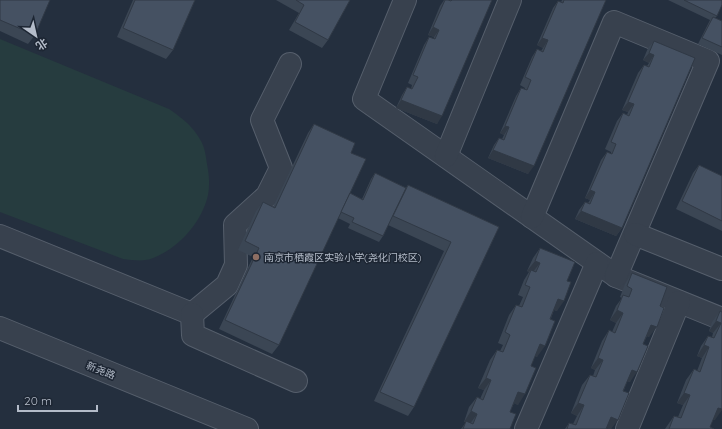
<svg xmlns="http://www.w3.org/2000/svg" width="722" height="429" font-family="Quicksand,'Noto Sans SC',sans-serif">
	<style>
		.green { fill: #263c3f }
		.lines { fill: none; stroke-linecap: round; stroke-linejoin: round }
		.minor-casing { stroke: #565f6c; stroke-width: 24 }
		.minor { stroke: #38414e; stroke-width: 22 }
		.wall { fill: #3b4654 }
		.shaded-wall { fill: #303945 }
		.building { fill: #455162; stroke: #303945 }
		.education-dot { fill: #8d6e63; stroke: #1d2633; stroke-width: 1.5 }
		.labels { text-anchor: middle; stroke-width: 3; stroke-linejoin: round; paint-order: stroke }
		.poi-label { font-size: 10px; fill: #b4bcc9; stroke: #1d2633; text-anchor: start }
		.street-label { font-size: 10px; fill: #b4bcc9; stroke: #1d2633 }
	</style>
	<rect width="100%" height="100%" fill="#242f3e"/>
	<path class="green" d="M0,39L169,109C182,118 193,126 201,141C205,148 206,157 207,164C209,174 210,185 208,195C202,222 179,248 153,258C144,262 133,260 123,259L0,212Z"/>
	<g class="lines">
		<defs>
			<g id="minor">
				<path d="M405,0L364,99L616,276L722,319"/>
				<path d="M446,156L510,0"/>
				<path d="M532,217L614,22L708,61L616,276"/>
				<path d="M635,234L722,269"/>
				<path d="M0,236L192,314L227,285L236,265L235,225L267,196L281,168L262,120L290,64"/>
				<path d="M192,314L193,335L296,381"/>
				<path d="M0,328L247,429"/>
				<path d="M526,429L597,263"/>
				<path d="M627,429L679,302"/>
			</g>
		</defs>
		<use href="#minor" class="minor-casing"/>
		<use href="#minor" class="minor"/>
	</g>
	<g class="wall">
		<path d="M0,0L35,35L28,44L0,31Z"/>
		<path d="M133,0H195L173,50L166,59L117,37Z"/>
		<path d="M276,0H350L328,40L322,48L289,30L299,13Z"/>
		<path d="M444,0H492L437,124L396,108L402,95L407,87L411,89L412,85L408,83L424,45L429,37L433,39L434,37L428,35L440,6Z"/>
		<path d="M562,0H606L528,174L488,158L494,145L499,138L502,139L504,135L500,133L516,96L521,88L525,89V88L520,85L532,57L537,49L541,51L543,48L537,45L553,8L558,1L561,2Z"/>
		<path d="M668,0H722L717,16L715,18L722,21V55L698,44L710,20Z"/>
		<path d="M654,41L695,58L622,228L616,236L575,219L579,210L585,202L588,203L590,200L585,198L601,160L607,152L611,154V152L605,149L617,121L623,113L627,115L628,112L622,110L638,73L644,65L647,66L649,63L643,60L648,48Z"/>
		<path d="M314,124L351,153L350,193L362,199L371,179L375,173L406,188L408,185L499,227L414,407L408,416L374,401L444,251L388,225L383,236L379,242L348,228L350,224L338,218L279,345L272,354L219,329L253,257L238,250L256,211L263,202L273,207L308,133Z"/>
		<path d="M699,165L722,176V231L676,209L693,173Z"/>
		<path d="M540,248L567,281L557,311L554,310L537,357L535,356L531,366L518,405L514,403L510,412V429H461L466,422H464L469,407L477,397L480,399L484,390L478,388L490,360L497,350L500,351L503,345L498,343L509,315L516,305L519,306L523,297L518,295L524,280L529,272L527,271L533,258Z"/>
		<path d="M632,273L660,306L649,337L647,336L643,344L630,382L627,381L611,429L607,428L606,429H565L569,423L573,424L577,416L571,413L582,385L590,375L593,376L595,370L591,368L602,341L609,330L612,332L616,323L610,320L616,306L622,298L620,297L625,284Z"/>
		<path d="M720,311L722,312L715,420L713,419L710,427L714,429H665L667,426L674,416L678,417L683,405L677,403L686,380L694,369L697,371L702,358L697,356L701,346L708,336L712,337L713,333L709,331L712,322Z"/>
	</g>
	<g class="shaded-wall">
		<path d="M433,27L439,30L434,37L428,35Z"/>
		<path d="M542,38L548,40L543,48L537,45Z"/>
		<path d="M649,53L654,55L649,63L643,60Z"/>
		<path d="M401,100L442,116L437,124L396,108Z"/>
		<path d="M628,102L634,104L628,112L622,110Z"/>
		<path d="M505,126L509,127L504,135L500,133Z"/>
		<path d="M493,150L534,166L528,174L488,158Z"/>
		<path d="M590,190L595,192L590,200L585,198Z"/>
		<path d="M581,211L622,228L616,236L575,219Z"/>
		<path d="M535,261L540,263L532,273L531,270L529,272L527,271Z"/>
		<path d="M558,299L564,301L557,311L551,309Z"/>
		<path d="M617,310L623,313L616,323L610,320Z"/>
		<path d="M716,321L721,323L713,333L709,331Z"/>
		<path d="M651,325L657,327L649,337L644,335Z"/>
		<path d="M540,344L545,346L537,357L532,355Z"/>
		<path d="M704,345L709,347L702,358L697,356Z"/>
		<path d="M598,358L603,360L595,370L591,368Z"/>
		<path d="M632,370L637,372L630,382L625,380Z"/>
		<path d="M486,378L491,380L484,390L478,388Z"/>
		<path d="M518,392L525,394L518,405L511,402Z"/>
		<path d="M684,393L690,395L683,405L677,403Z"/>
		<path d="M578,403L584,405L577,416L571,413Z"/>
		<path d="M718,408L722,409V410L715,420L710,418Z"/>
		<path d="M471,411L477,414L470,424L464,422Z"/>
		<path d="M611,417L618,420L611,429H608L604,427Z"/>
	</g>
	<g class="building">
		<path d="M0,0H50L35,35L0,20Z"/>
		<path d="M135,0H195L173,50L123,28Z"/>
		<path d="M296,0H350L328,40L295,22L304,5Z"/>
		<path d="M445,0H448L451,1L452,0H492L442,116L401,100L407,87L412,89L418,77L413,75L429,37L435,39L439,30L433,27Z"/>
		<path d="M564,0H606L534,166L493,150L499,138L504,140L509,127L505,126L521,88L527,90L531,80L525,77L537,49L543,52L548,40L542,38L558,1L563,3Z"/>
		<path d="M684,0H722V5L717,16Z"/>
		<path d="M713,17L722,21V47L702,38Z"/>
		<path d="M654,41L695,58L622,228L581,211L585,202L590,204L595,192L590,190L607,152L612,154L616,144L611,142L623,113L629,116L634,104L628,102L644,65L649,67L654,55L649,53Z"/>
		<path d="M314,124L355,143L351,153L366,159L279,345L225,320L259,248L245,241L263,202L275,208Z"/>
		<path d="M699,165L722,176V221L682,201Z"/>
		<path d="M375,173L406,188L383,236L352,222L354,218L341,212L350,193L363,200Z"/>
		<path d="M408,185L499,227L414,407L380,392L451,242L393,216Z"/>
		<path d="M540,248L575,262L567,281L571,282L564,301L558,299L550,319L555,321L545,346L540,344L531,366L536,368L525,394L518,392L510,412L516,414L510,429H463L466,421L473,424L477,414L471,411L477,397L483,400L491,380L486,378L497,350L503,352L510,335L505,332L516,305L522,307L530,287L525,285L531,270L536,272L540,263L535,261Z"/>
		<path d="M632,273L667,287L660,306L664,308L657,327L651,325L643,344L648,346L637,372L632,370L623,391L629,393L618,420L611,417L606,429H567L569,423L576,425L584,405L578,403L590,375L596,377L603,360L598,358L609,330L615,333L623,313L617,310L623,295L629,297L632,289L627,286Z"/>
		<path d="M720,311L722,312V409L718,408L710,427L714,429H669L674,416L681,418L690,395L684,393L694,369L700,372L709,347L704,345L708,336L714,338L721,323L716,321Z"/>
	</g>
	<circle class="education-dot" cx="256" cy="257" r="4"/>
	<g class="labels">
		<g class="poi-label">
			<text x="264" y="261">南京市栖霞区实验小学(尧化门校区)</text>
		</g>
		<g class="street-label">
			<text transform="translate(101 370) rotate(22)" y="4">新尧路</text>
		</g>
	</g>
	<g transform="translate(36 36) rotate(146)" stroke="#1d2633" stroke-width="3" paint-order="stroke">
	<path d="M0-3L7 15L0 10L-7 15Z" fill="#b4bcc9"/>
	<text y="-6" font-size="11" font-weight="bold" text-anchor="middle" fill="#b4bcc9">北</text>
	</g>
	<path d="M18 405v6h79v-6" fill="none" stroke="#b4bcc9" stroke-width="2"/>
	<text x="24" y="405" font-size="12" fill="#b4bcc9" stroke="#1d2633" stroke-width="3" paint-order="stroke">20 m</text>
</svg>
